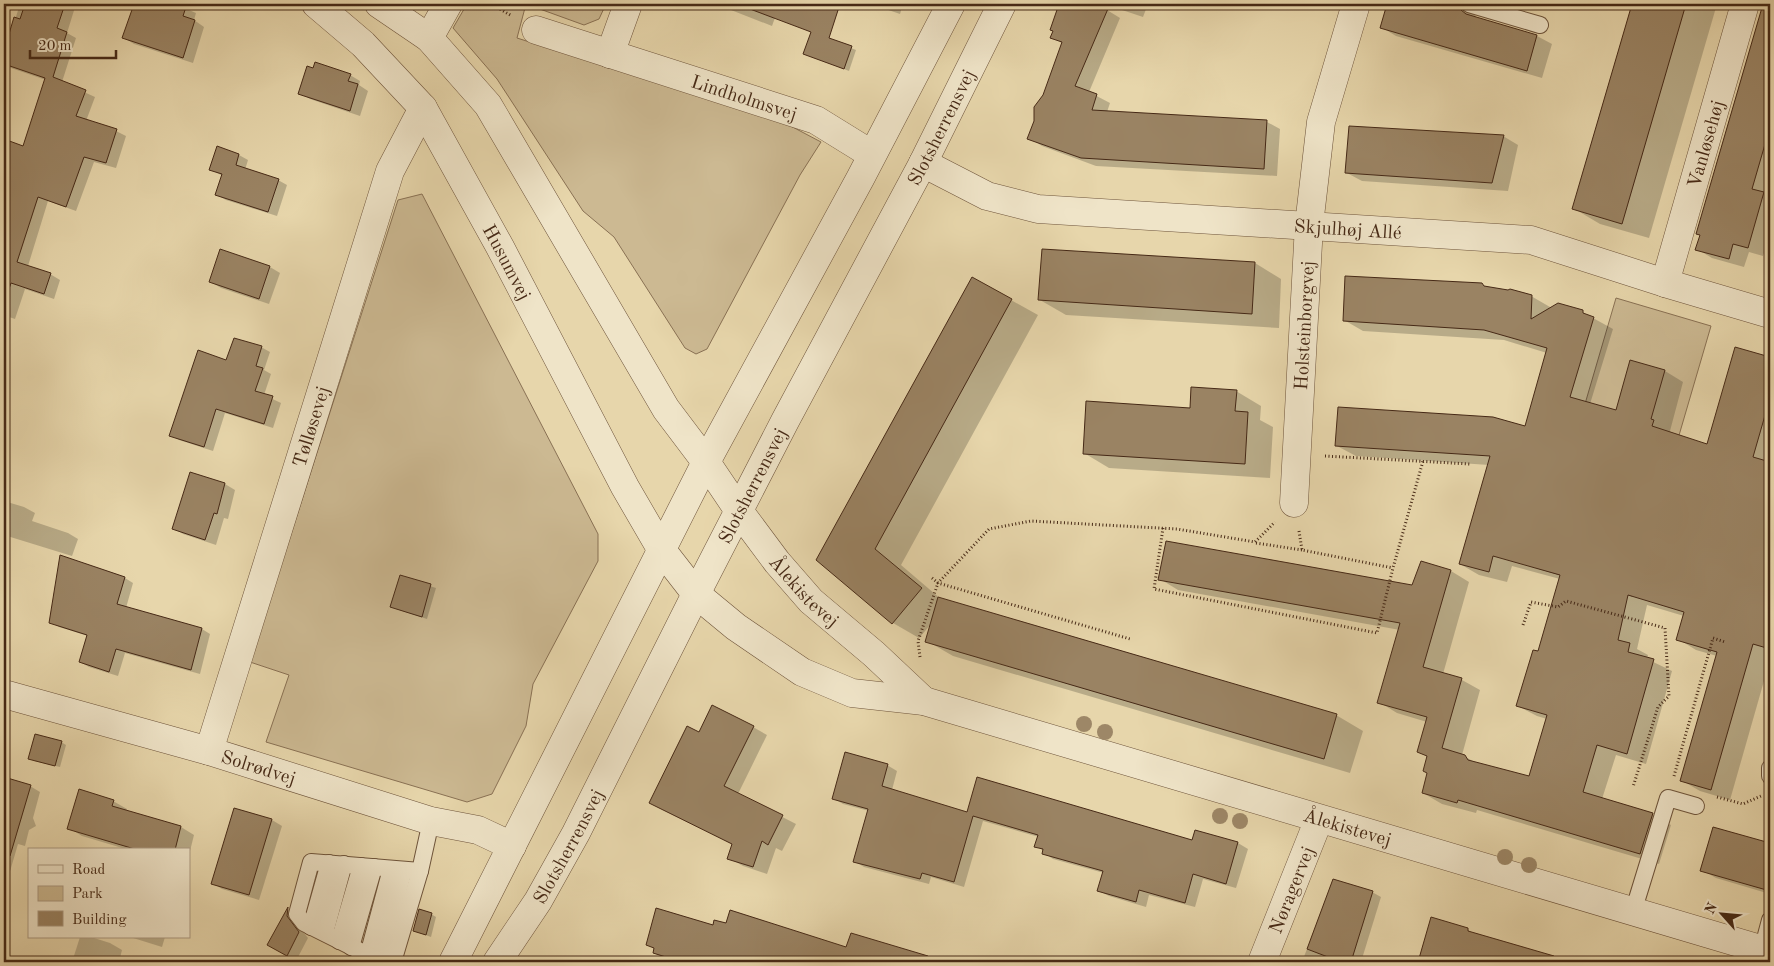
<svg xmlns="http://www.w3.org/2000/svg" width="1774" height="966" font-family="'Old Standard TT',serif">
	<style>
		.green { fill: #ccb992; stroke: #897154 }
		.shadow { fill: #0003 }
		.building { fill: #9a8363; stroke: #462916 }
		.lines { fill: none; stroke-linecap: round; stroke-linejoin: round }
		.service-casing { stroke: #6e543b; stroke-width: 18 }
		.minor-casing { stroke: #6e543b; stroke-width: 29 }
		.tertiary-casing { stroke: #6e543b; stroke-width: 29 }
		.path { stroke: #462916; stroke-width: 3; stroke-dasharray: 1 2.5; stroke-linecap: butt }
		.service { stroke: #efe4c8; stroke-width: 16 }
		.minor { stroke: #efe4c8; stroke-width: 28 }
		.tertiary { stroke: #efe4c8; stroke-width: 28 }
		.tree { fill: #9d8767 }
		.labels { text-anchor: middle; stroke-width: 4; stroke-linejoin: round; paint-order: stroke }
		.street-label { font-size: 19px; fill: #462916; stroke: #efe4c8 }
	</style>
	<rect width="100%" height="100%" fill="#e7d6ab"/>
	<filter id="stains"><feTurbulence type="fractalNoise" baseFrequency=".004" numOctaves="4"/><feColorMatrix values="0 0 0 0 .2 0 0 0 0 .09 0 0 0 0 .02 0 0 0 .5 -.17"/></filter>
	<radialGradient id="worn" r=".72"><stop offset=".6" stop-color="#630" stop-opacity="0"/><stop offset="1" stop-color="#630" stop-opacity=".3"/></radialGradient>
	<g class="green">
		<path d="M467,4H606L599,19L584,25L526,4L517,38L785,123L821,142L800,175L707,349L696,354L685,348L614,237L583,211L497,79L453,28Z"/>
		<path d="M422,194L598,534V561L533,684L526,726L492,794L467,802L266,742L289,675L250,662L398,200Z"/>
		<path d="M1616,298L1711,326L1632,596L1537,568Z"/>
	</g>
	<g class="shadow">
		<path d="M20,4H76L67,33L76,38L62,82L95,97L86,121L116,131L126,136L116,168L94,162L76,211L48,201L28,266L50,274L60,280L54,299L25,289L15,319L9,317L4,336V171L12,143L24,147L46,80L11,68L4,64V55Z"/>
		<path d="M135,4H175L196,13L194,20L204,27L193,63L134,44L124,38Z"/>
		<path d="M721,4H780L772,26L731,10Z"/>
		<path d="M871,4H903L900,14Z"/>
		<path d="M1061,4H1090L1107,10L1120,18L1089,92L1110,103L1107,112L1267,122L1280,129L1277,176L1096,166L1042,146L1029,138L1063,44L1052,37L1054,31L1051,30Z"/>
		<path d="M1104,4H1148L1143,17Z"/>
		<path d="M1293,4H1317L1315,10Z"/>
		<path d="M1388,4H1461L1474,11L1476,18L1537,36L1552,44L1542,78L1396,36L1381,27Z"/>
		<path d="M1633,4H1717L1649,238L1600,224L1573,208Z"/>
		<path d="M1764,4H1770V187L1768,195L1770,196V252L1765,250L1763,256L1749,252L1744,267L1712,258L1697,249L1701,235L1697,233Z"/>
		<path d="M812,33L856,50L849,71L805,54Z"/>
		<path d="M350,75L360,81L359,85L368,91L360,116L310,99L300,93Z"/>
		<path d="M1503,136L1518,145L1508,191L1362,181L1347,173Z"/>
		<path d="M218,148L239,155L248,160L245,170L278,180L287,185L277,216L226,200L217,195L223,176L211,170Z"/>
		<path d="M1255,263L1281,279L1279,328L1066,315L1040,300Z"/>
		<path d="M270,267L280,273L269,304L221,288L211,282Z"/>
		<path d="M1482,285L1488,288L1531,296L1550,307V309L1582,312L1613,329L1590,404L1617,411L1665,371L1683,382L1670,431L1672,434L1708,445L1736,348L1770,358V660L1730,800L1700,791L1681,780L1717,656L1696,650L1678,639L1684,616L1647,605L1637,649L1648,655L1647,659L1672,671L1646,764L1616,755L1602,799L1652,815L1671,825L1659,864L1477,810L1476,813L1442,804L1423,793L1428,773V757L1418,752L1427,722L1397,713L1379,702L1400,630L1178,590L1160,579L1412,586L1451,571L1469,582L1443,674L1462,680L1480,690L1462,755L1478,764L1530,778L1547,719L1537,716L1518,706L1538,652L1560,579L1512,566L1507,582L1479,575L1460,564L1489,465L1356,456L1337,446L1525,428L1547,353L1504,340L1363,331L1344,320Z"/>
		<path d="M1011,300L1038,315L901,565L942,600L1336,715L1363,731L1350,773L953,656L927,641L932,623L919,638L893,623L817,560Z"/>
		<path d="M261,347L270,352L264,370L271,374L264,395L281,403L273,428L225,413L213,451L179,440L170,435Z"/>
		<path d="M1236,391L1261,406L1260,420L1273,427L1270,478L1109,468L1084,453Z"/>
		<path d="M225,484L235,490L228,519L224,518L216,545L183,534L173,528Z"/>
		<path d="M4,501L24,507L35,513L32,521L68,533L78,539L72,556L4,535Z"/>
		<path d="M401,577L436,588L427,619L396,609Z"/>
		<path d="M125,578L133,583L126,608L202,629L210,634L200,674L125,653L118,676L89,667L80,662L88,636L59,627L51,622Z"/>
		<path d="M753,727L767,735L738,794L796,824L782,851L776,848L767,874L743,866L729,858L733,845L664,810L700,733Z"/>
		<path d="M61,742L66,745L60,767L34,761Z"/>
		<path d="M887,765L897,771L892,790L968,813L1193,841L1196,831L1238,843L1248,849L1236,888L1203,879L1195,907L1149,895L1146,907L1109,896L1099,891L1104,873L1053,859L1044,853V851L1036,846L1039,837L983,821L964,887L931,877L929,884L864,867L854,861L869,811L843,804L833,798Z"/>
		<path d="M4,778L30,786L40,792L33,818L36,826L29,830L25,846L18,844L4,892Z"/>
		<path d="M113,801L127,809L126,811L181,827L194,835L189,855V850H129L82,836L69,828Z"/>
		<path d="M272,820L282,826L259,900L222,889L212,883Z"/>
		<path d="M1714,828L1770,845V894L1716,878L1702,870Z"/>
		<path d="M1333,880L1372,892L1381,897L1361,962H1302Z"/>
		<path d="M289,909L297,914L296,923L308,938L297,959L303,962H282L286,955L268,945Z"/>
		<path d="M431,914L436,917L431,937L414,931Z"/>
		<path d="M1468,930L1476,935L1547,958L1545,962H1431L1432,958Z"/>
		<path d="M851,935L942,961L944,962H843Z"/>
		<path d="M80,937H91L110,943L122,950L119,962H72Z"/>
		<path d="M130,937H165L162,947Z"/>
		<path d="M647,944L835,947L830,962H677L664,958L654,953L655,949Z"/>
	</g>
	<g class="building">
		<path d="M25,4H65L57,28L67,32L53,77L86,90L76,116L117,129L106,163L84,157L66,207L38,197L17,262L51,273L44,294L11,283L9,289L4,288V139L23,146L45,78L4,64V51L14,17L20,19Z"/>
		<path d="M134,4H187L183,16L195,20L183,58L122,38Z"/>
		<path d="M742,4H840L829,38L852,46L844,69L803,54L811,32L742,6Z"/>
		<path d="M1059,4H1110L1075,86L1097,94L1092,110L1267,120L1264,169L1081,158L1027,139L1034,121V107L1043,95L1062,42L1050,38L1053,31L1050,30Z"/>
		<path d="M1387,4H1459L1461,10L1466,14L1537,35L1527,71L1380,28Z"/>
		<path d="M1632,4H1686L1622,224L1572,209Z"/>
		<path d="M1763,4H1770V127L1752,189L1764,192L1748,248L1733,244L1729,259L1695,250L1700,235L1696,234Z"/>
		<path d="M315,62L351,74L348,81L358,84L350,111L298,94L307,66L313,68Z"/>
		<path d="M1349,126L1504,135L1492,183L1345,173Z"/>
		<path d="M217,146L239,154L236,165L279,179L268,212L215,195L222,174L209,170Z"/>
		<path d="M220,249L270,266L259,299L209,282Z"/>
		<path d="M1042,249L1255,262L1252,314L1038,300Z"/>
		<path d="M1345,276L1482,283L1484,286L1508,290L1510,289L1532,295L1531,319L1558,303L1583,310V313L1594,317L1570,397L1616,410L1630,360L1665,370L1651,419L1654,420L1652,426L1707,444L1735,347L1770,357V398L1753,457L1770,462V649L1753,644L1711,790L1680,781L1717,652L1676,640L1684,612L1628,595L1618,640L1630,643L1628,652L1654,659L1627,754L1597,745L1583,792L1653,813L1640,854L1458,800L1457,803L1422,793L1427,773L1423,771L1427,756L1417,752L1427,717L1377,703L1400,623L1158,580L1166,541L1412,585L1421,561L1451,570L1423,667L1462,678L1442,748L1465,755L1468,760L1529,776L1547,715L1516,706L1533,650L1538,651L1560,575L1493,556L1489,572L1459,564L1490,456L1335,446L1338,407L1493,417L1525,426L1547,348L1484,330L1343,321Z"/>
		<path d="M972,277L1012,299L875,549L922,588L892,624L816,560Z"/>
		<path d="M234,338L262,346L256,366L263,368L255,391L273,396L264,424L216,409L204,447L169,436L198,350L226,360Z"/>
		<path d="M1191,387L1237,390L1235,411L1248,412L1245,464L1083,454L1086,401L1190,408Z"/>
		<path d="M190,472L225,483L217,514L214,513L205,540L172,529Z"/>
		<path d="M60,555L125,577L117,604L202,628L191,670L116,649L109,672L79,662L87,635L49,623Z"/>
		<path d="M400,575L431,584L422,617L390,607Z"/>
		<path d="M938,597L1337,714L1324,759L925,642Z"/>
		<path d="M712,705L754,726L724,786L783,815L768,845L762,841L753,867L727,859L732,844L649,803L687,726L699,732Z"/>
		<path d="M35,734L62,741L55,766L28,759Z"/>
		<path d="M845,752L888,764L882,786L967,812L977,777L1192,840L1195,830L1238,842L1226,884L1193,874L1185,903L1139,890L1136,902L1097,891L1103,871L1042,854L1043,849L1034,847L1038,835L973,816L954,882L922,873L920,879L853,862L868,809L832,799Z"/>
		<path d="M4,777L31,785L10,856L4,855Z"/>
		<path d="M79,789L114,800L112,806L181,826L175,850H138L67,829Z"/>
		<path d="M234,808L272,819L249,895L211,884Z"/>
		<path d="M1713,827L1770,843V891L1700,871Z"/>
		<path d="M1333,879L1373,891L1351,962H1341L1307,949Z"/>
		<path d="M288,907L287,916L299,932L287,956L267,945Z"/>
		<path d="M656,908L713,925L714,920L726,923L730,910L846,947L851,933L928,956L927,962H682L653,953L654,948L646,945Z"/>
		<path d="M419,909L432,913L426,935L413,931Z"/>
		<path d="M1431,917L1468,928V931L1554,956L1553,962H1418Z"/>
	</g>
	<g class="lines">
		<defs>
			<g id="service">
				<path d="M1469,4L1540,25"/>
				<path d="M1770,768V776"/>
				<path d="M1633,912L1668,798L1696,806"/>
				<path d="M311,927L329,863"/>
				<path d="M325,933L344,864"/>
				<path d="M339,941L361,866"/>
				<path d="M351,947L374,867"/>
				<path d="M1762,950L1770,920"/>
				<path d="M368,955L391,869"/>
				<path d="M379,961L404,870"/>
				<path d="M382,962L304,923L297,914L311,862L420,871L431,821"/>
				<path d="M393,962L420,871"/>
			</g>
			<g id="minor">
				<path id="s1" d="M536,30L816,120L871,154"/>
				<path d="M429,38L448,4"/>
				<path d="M610,54L628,4"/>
				<path id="s2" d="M923,163L987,196L1038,209L1531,240L1665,283L1770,314"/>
				<path id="s3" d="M1665,283L1745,4"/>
				<path id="s4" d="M1294,503L1309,225L1321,122L1356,4"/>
				<path id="s5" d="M4,694L209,751L431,821L478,830L512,846"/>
				<path id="s6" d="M209,751L390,171L423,108"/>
				<path id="s7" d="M1262,962L1319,819"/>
			</g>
			<g id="tertiary">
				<path id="s8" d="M316,4L363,44L423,108L500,247L625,487L661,549L696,594L736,627L802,672L852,693L924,701L1770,952"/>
				<path id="s9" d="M379,4L429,38L488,105L666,409L706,462L739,511L777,562L811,601L874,654L924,701"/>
				<path d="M453,962L706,462L861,177L951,4"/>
				<path id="s10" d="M497,962L538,901L576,833L696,594L785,421L923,163L1002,4"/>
			</g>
		</defs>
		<use href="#service" class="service-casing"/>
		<use href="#minor" class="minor-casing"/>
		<use href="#tertiary" class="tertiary-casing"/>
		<g class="path">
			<path d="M491,4L512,16"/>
			<path d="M1325,456L1470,464"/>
			<path d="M1163,528L1154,589L1377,633L1393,568L1423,461"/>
			<path d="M1299,531L1302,550L1393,568"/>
			<path d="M1256,543L1302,550"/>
			<path d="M932,578L938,583L1130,639"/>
			<path d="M1523,625L1531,602L1558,607L1566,601L1665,628L1669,696L1658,707L1633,787"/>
			<path d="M920,657L918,641L938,583L989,529L1031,521L1177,529L1255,542L1275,522"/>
			<path d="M1674,776L1713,638L1725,642"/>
			<path d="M1717,797L1743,804L1761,796"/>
		</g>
		<use href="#service" class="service"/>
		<use href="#minor" class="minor"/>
		<use href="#tertiary" class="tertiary"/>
	</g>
	<g class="tree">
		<circle cx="1084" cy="724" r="8"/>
		<circle cx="1105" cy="732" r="8"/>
		<circle cx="1220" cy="816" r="8"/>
		<circle cx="1240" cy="821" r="8"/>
		<circle cx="1505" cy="857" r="8"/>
		<circle cx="1529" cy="865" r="8"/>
	</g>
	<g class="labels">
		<g class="street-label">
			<text dy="7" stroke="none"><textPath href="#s1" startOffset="219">Lindholmsvej</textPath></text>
			<text dy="7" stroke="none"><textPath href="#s10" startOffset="946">Slotsherrensvej</textPath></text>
			<text dy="7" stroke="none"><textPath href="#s3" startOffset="145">Vanløsehøj</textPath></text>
			<text dy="7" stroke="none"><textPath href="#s2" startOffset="435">Skjulhøj Allé</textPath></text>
			<text dy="7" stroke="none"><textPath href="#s8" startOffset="325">Husumvej</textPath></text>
			<text dy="7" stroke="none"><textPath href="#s4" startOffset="178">Holsteinborgvej</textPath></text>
			<text dy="7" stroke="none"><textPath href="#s6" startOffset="340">Tølløsevej</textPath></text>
			<text dy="7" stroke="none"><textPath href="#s10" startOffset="541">Slotsherrensvej</textPath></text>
			<text dy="7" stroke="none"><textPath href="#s9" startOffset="731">Ålekistevej</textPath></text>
			<text dy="7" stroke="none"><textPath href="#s5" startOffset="265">Solrødvej</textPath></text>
			<text dy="7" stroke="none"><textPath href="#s8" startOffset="1408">Ålekistevej</textPath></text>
			<text dy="7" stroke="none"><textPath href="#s10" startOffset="136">Slotsherrensvej</textPath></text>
			<text dy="7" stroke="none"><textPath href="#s7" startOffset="78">Nøragervej</textPath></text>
		</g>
	</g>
	<rect width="1774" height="966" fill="none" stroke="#e7d6ab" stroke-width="20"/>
	<rect x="5" y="5" width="1764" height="956" fill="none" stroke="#462916" stroke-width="2.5"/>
	<rect x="10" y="10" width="1754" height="946" fill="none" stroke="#462916"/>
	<rect x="28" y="848" width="162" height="90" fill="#efe4c8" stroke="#ab9981"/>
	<rect x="38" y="865" width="25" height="8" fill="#efe4c8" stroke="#ab9981"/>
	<text x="72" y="874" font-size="15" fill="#462916">Road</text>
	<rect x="38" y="886" width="25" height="15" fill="#ccb992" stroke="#ab9981"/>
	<text x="72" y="898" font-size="15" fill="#462916">Park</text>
	<rect x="38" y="911" width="25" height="15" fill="#9a8363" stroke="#ab9981"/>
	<text x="72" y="924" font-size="15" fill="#462916">Building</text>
	<g transform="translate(1722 914) rotate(297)" stroke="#efe4c8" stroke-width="4" paint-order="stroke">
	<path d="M0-4L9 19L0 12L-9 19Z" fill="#462916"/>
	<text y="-8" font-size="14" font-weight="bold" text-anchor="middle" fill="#462916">N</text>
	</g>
	<path d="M30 50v8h86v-8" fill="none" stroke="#462916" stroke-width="2.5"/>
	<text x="38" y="50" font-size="15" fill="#462916" stroke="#efe4c8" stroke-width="4" paint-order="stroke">20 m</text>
	<rect width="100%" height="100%" filter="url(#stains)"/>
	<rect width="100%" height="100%" fill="url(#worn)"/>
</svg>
